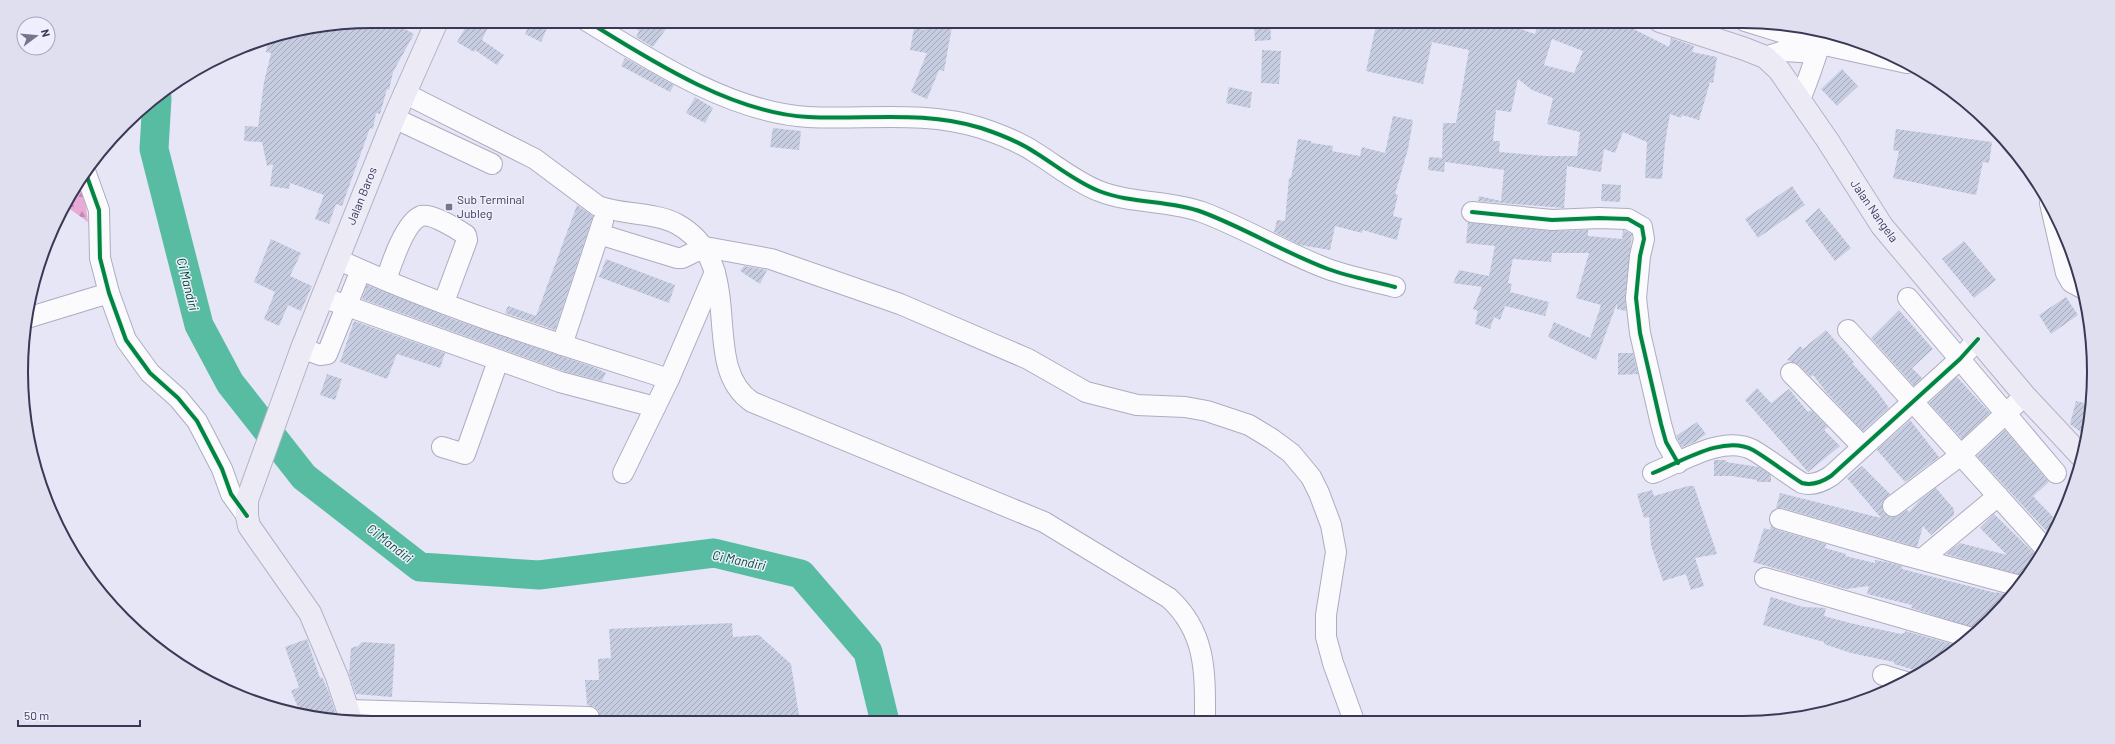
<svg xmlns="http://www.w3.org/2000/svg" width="2115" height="744" font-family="Barlow,sans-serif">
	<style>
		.forest { fill: url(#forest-firs) }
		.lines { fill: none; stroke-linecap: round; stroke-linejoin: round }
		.river { stroke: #58bca2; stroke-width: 29 }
		.building { fill: url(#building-hatch); fill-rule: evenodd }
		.minor-casing { stroke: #adacc0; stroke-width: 22 }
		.major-casing { stroke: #b3b2c9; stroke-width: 24 }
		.minor { stroke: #fbfbfe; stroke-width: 20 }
		.major { stroke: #ebeaf5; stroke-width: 22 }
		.cycleway-casing { stroke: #eeeefd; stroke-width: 6 }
		.cycleway { stroke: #00873e; stroke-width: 4 }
		.poi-dot { fill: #76758e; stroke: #eeeefd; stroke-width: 1.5 }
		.labels { text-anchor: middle; stroke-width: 3; stroke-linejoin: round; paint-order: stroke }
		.street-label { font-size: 12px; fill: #3a3856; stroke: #eeeefd }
		.poi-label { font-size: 12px; fill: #3a3856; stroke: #eeeefd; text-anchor: start }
		.water-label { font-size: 13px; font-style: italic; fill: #004c35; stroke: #eeeefd }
		.rim { fill: none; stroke: #3a3856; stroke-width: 2 }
	</style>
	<defs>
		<pattern id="forest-firs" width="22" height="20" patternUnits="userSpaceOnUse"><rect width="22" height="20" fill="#eaaad7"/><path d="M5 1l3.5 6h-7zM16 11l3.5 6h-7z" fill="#bf8bb1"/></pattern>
		<pattern id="building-hatch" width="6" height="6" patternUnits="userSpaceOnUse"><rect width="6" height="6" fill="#c7cde1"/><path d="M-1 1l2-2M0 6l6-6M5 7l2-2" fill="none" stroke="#a3a7b9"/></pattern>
	</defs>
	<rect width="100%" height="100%" fill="#e6e6f6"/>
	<path class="forest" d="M82,177L88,222L64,205Z"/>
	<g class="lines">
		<path class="river" d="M157,98L154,149L199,325L230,383L304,477L420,567L539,575L714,553L801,574L868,652L885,722"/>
	</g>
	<g class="building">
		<path d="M469,21H491L482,40L504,55L497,65L475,50L474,52L457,42Z"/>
		<path d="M531,21L547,28L541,42L525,34Z"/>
		<path d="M625,21H661L668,26L653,47L636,37L639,31Z"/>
		<path d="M928,21H953L944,71L939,70L927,99L911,92L927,53L910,50L914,28L925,30Z"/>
		<path d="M1254,21H1270L1271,40L1255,41Z"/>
		<path d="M1377,21H1513L1512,26L1535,34L1539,21H1618L1669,47L1671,38L1694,46L1692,52L1717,57L1713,83L1710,82L1699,120L1682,115L1681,118L1670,114L1665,143L1662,179L1645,178L1647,142L1623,132L1615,153L1604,149L1601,172L1567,166L1564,208L1478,201L1479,196L1501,201L1504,170L1445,162L1444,172L1428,170L1429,157L1442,158L1443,123H1456L1469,50L1432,42L1423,84L1366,71ZM1552,39L1583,51L1574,73L1544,65ZM1518,79L1532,90L1553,98L1547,124L1580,132L1577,156H1546L1499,152L1500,141H1493L1496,110L1511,112Z"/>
		<path d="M348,23L393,26L394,23L414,34L393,72L389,90L387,89L380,114L376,113L373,129L370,128L342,206L336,204L329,224L315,219L324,195L290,183L289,189L270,186L273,164L267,166L262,142L244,141L245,126L258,127L264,82L271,53L266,52L268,39L304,28Z"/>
		<path d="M1262,50L1281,51L1279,84L1261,83Z"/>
		<path d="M625,58L674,85L670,92L621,66Z"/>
		<path d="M1842,69L1858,86L1837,106L1821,89Z"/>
		<path d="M1229,87L1252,92L1250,108L1226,103Z"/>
		<path d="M695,97L713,108L705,123L686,113Z"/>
		<path d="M1393,116L1413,120L1408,149L1395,194L1398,195L1393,216L1402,218L1397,240L1363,230L1362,233L1335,226L1330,250L1300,245L1274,232L1277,220L1285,221L1289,178H1291L1298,139L1311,141V143L1333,146L1332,151L1360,156L1362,147L1385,153Z"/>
		<path d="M773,128L801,131L799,150L770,147Z"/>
		<path d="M1896,129L1992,142L1989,163L1983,162L1976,195L1893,178L1899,151L1893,150Z"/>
		<path d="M1602,184L1621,185L1620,202L1601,201Z"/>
		<path d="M1792,186L1805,205L1758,238L1745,219Z"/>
		<path d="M577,205L593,216L555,330L505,313L508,306L536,316Z"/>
		<path d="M1819,208L1851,248L1835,261L1805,221Z"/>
		<path d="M1468,222L1551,231L1588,230V236L1622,239L1623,230L1632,234L1625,297L1626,311L1617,309V303L1596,360L1548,337L1554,322L1590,338L1601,305L1576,298L1589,253H1552L1551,262L1513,259L1508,283L1512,284L1510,292L1549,302L1545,316L1505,306L1500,320L1494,317L1490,329L1475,324L1478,311L1473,309L1482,287L1453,283L1459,270L1489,276L1495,246L1466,243Z"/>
		<path d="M271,239L301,253L290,276L312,286L301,311L288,305L279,326L264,319L275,292L254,282Z"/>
		<path d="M1964,241L1996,280L1974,298L1942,259Z"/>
		<path d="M606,259L675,285L669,303L599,277Z"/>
		<path d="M744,266L767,270L760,284L740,271Z"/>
		<path d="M367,285L455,320L596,368L606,373L602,381L563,371L362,299Z"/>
		<path d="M2066,297L2078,315L2051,334L2039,315Z"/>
		<path d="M1899,310L1933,349L1912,368L1922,378L1914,386L1871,338Z"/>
		<path d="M354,321L445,353L440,368L397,354L387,379L340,362Z"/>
		<path d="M1826,330L1854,362L1852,363L1877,391L1889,408L1863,431L1827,393L1813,375L1811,377L1799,365L1787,360L1800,346L1803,349Z"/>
		<path d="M1618,353H1633L1638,374L1618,375Z"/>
		<path d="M327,374L342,379L335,400L320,395Z"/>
		<path d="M1957,377L1990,413L1962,439L1929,403Z"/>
		<path d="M1757,388L1771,403L1789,389L1808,412L1811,410L1828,427L1824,430L1840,446L1808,472L1745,400Z"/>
		<path d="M2076,401L2092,405L2086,436L2070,424Z"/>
		<path d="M1910,420L1939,457L1905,482L1877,450Z"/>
		<path d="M1697,422L1706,434L1695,442L1682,447L1676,436Z"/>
		<path d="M2005,430L2049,482L2033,496L2058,522L2055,528L2049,534L1977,456Z"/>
		<path d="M1714,460H1726V462L1759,467L1771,475V482H1757V480L1732,476H1714Z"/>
		<path d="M1862,466L1890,494L1883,501L1882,507L1884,513L1888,516L1895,517L1907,510L1909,512L1920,500L1936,488L1954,509V515L1931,535L1923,526L1917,547L1783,508H1776L1780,493L1881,518L1847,478Z"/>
		<path d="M1688,486H1694L1717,554L1695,558L1704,586L1691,590L1686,574L1663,581L1651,545L1649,517L1644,518L1637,494L1652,490L1654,496Z"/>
		<path d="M1994,514L2035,554L2032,562H2035L2023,576L1946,554L1960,543L2007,555L1980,528Z"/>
		<path d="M1771,526L1777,530L1826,544L1825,548L1846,554L1845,556L1875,563V560L1886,562L1902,566V569L1996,593V592L2008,595L1980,630L1911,608L1912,605L1867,594L1869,586L1846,589L1753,562L1764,528L1770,530Z"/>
		<path d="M1771,597L1803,607L1826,608L1824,616L1850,623L1901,634L1905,633V631L1959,646L1921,672L1894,664V662L1851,653L1824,644V642L1763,625Z"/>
		<path d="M732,623L733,637L759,635L791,664L800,722H759L757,720L740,722H616L599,721V711L595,707L587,705L585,680H599L598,659L611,658L609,629Z"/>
		<path d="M307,639L320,678L322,677L329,693L337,718L301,714L291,691L299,687L285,647Z"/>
		<path d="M362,642L395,644L392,697L356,694L349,674L351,648L358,646Z"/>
	</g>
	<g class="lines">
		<defs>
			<g id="minor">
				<path d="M587,21C650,60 732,113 808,117C866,120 924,110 981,128C999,134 1020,142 1036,153C1057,166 1076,182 1099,191C1132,204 1169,200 1202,212C1245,228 1285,253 1328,269C1350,277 1373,281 1395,287"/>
				<path d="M1745,21L1820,44L1907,63"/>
				<path d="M1765,57L1784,51L1816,53"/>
				<path d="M404,93L535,159L598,206C622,215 655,212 677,224C750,264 697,365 752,402L1044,522L1169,598C1207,633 1205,673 1205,721"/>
				<path d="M1800,99C1810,77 1816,55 1824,32"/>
				<path d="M394,118L492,164"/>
				<path d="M85,171L99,210L100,258L109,293L126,340L150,373L178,398L197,421L222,469L231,494L247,516"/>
				<path d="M2050,203L2066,273L2071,282L2082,288"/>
				<path d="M1472,212L1552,220L1599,218L1628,219L1642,227L1644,239L1640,256L1636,298L1640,333L1661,424L1666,442L1678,463"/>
				<path d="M599,234L677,258H682L705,247L771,259L900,304L1028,359L1086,392L1137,405L1185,407L1207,411L1249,425L1272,439L1291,453L1311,477L1319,493L1331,525L1336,552L1326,615V637L1333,663L1354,721"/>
				<path d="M337,259C442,308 559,344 669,379"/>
				<path d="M386,280C391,265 405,222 421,216C432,213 457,229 466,235L467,240L444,302"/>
				<path d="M322,297L560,382L655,407"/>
				<path d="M1908,298L2056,473"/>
				<path d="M27,318L109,293"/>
				<path d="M1848,330L2043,546"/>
				<path d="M562,345L603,221"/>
				<path d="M302,348L320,355L327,354L361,270"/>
				<path d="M1791,373L1863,447"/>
				<path d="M442,447L465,454L498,361"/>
				<path d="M623,473L669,379L715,272"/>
				<path d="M1653,473C1681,462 1724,434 1753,450C1770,460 1786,473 1802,483C1813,486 1822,482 1831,476L1960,359L1978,339"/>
				<path d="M1893,506L1961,455L2016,404"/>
				<path d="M1780,519L1904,555L2016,585"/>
				<path d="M1922,559L1998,496"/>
				<path d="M1765,578L1972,638"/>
				<path d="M1883,675L1906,682"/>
				<path d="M349,710L589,717"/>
			</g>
			<g id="major">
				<path d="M1660,21L1745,49L1765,57L1779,70L1828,141L1882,226L2025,396L2083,458"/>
				<path d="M351,720L337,677L310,613L249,526L247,516V500L302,348L394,118L437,21"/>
			</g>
		</defs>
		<use href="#minor" class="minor-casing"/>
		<use href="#major" class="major-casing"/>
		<use href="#minor" class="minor"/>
		<use href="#major" class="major"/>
		<defs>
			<g id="cycleway">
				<path d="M587,21C650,60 732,113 808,117C866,120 924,110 981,128C999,134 1020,142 1036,153C1057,166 1076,182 1099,191C1132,204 1169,200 1202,212C1245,228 1285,253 1328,269C1350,277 1373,281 1395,287"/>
				<path d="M85,171L99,210L100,258L109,293L126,340L150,373L178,398L197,421L222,469L231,494L247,516"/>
				<path d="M1472,212L1552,220L1599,218L1628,219L1642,227L1644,239L1640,256L1636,298L1640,333L1661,424L1666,442L1678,463"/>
				<path d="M1653,473C1681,462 1724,434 1753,450C1770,460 1786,473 1802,483C1813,486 1822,482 1831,476L1960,359L1978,339"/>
			</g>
		</defs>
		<use href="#cycleway" class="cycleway-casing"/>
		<use href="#cycleway" class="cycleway"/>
	</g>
	<rect class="poi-dot" x="445" y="203" width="8" height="8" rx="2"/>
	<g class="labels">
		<g class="street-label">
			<text transform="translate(362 196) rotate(-68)" y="4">Jalan Baros</text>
			<text transform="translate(1874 211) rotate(55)" y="4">Jalan Nangela</text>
		</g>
		<g class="poi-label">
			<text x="457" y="204">Sub Terminal<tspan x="457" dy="14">Jubleg</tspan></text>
		</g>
		<g class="water-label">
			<text transform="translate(188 284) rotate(76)" y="5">Ci Mandiri</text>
			<text transform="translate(390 543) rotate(38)" y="5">Ci Mandiri</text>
			<text transform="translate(739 560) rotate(12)" y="5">Ci Mandiri</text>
		</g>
	</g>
	<path d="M0 0H2115V744H0ZM372 28H1743A344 344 0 0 1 2087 372V372A344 344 0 0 1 1743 716H372A344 344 0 0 1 28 372V372A344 344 0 0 1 372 28Z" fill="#e0dff0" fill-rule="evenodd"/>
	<path class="rim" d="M372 28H1743A344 344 0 0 1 2087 372V372A344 344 0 0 1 1743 716H372A344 344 0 0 1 28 372V372A344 344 0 0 1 372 28Z"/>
	<g transform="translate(36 36) rotate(74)"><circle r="19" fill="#eeeefd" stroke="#a6a5ba"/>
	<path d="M0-3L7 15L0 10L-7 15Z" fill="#76758e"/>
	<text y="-6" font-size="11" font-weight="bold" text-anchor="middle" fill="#3a3856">N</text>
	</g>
	<path d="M18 720v6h122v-6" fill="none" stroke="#3a3856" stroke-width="2"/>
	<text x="24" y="720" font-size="12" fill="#3a3856" stroke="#eeeefd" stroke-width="3" paint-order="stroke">50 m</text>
</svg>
